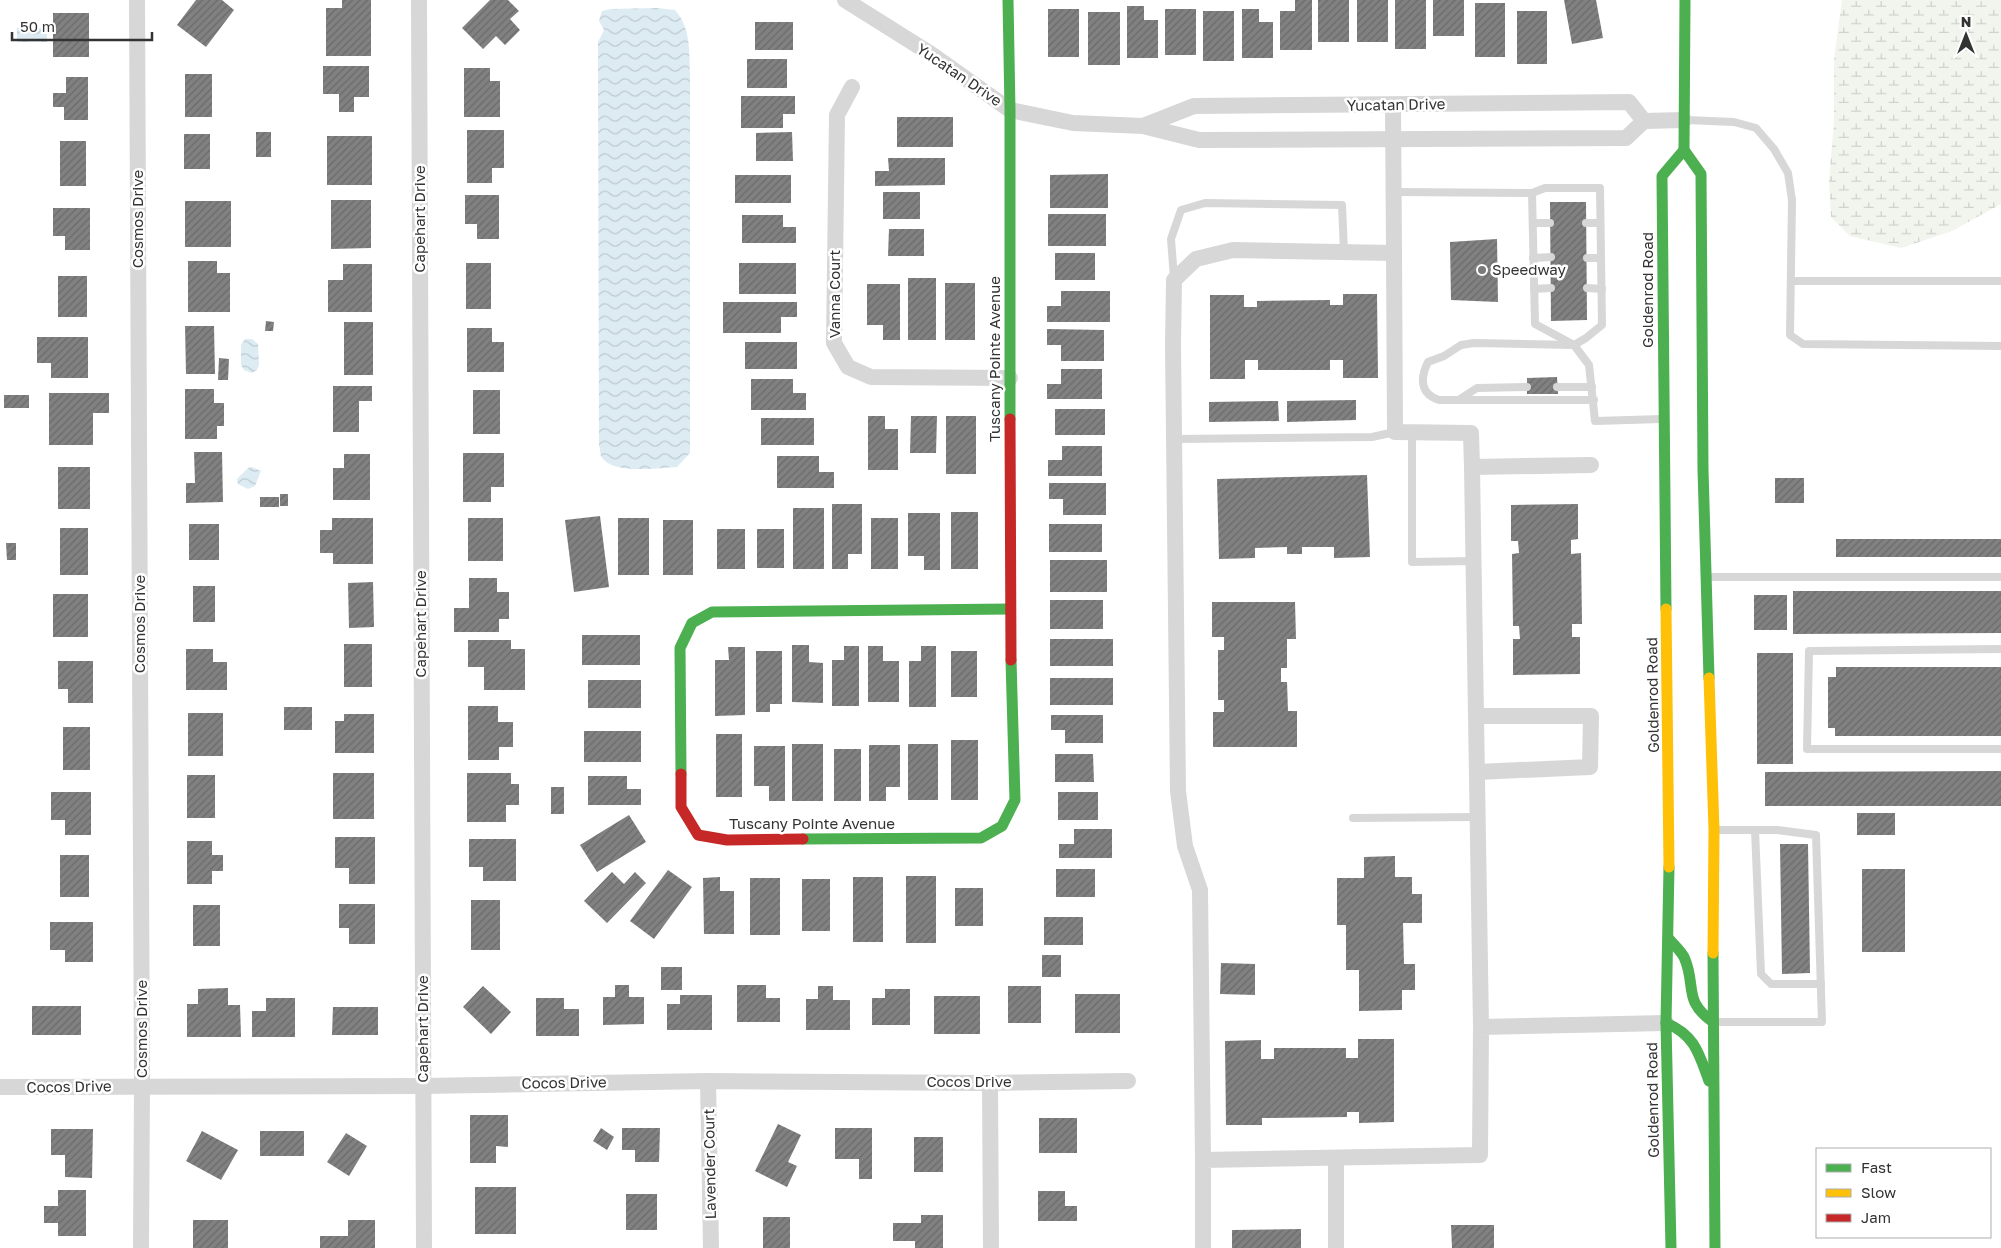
<svg xmlns="http://www.w3.org/2000/svg" width="2001" height="1248" font-family="'Golos Text',sans-serif">
	<style>
		.wetland { fill: url(#wetland-marsh) }
		.water { fill: url(#water-waves) }
		.building { fill: url(#building-hatch) }
		.lines { fill: none; stroke-linecap: round; stroke-linejoin: round }
		.lane { stroke: #d7d7d7; stroke-width: 8 }
		.street { stroke: #d7d7d7; stroke-width: 16 }
		.fast { stroke: #4caf50; stroke-width: 11 }
		.slow { stroke: #ffc107; stroke-width: 11 }
		.jam { stroke: #c62828; stroke-width: 11 }
		.poi-dot { fill: #7a7a7a; stroke: #fff; stroke-width: 2 }
		.labels { text-anchor: middle; stroke-width: 5; stroke-linejoin: round; paint-order: stroke }
		.street-label { font-size: 15px; fill: #333; stroke: #fff }
		.poi-label { font-size: 15px; fill: #333; stroke: #fff; text-anchor: start }
	</style>
	<defs>
		<pattern id="wetland-marsh" width="20" height="14" patternUnits="userSpaceOnUse" patternTransform="scale(1.25)"><rect width="20" height="14" fill="#f1f5ed"/><path d="M1 5h8M5 5V1M11 12h8M15 12V8" fill="none" stroke="#cfd2cc"/></pattern>
		<pattern id="water-waves" width="16" height="10" patternUnits="userSpaceOnUse" patternTransform="scale(1.25)"><rect width="16" height="10" fill="#ddebf3"/><path d="M0 5q4-4 8 0t8 0" fill="none" stroke="#becad1"/></pattern>
		<pattern id="building-hatch" width="6" height="6" patternUnits="userSpaceOnUse" patternTransform="scale(1.25)"><rect width="6" height="6" fill="#818181"/><path d="M-1 1l2-2M0 6l6-6M5 7l2-2" fill="none" stroke="#6a6a6a"/></pattern>
	</defs>
	<rect width="100%" height="100%" fill="#fff"/>
	<path class="wetland" d="M1842,0H2001V204L1952,231L1901,248L1850,236L1831,217L1829,180L1834,122V60Z"/>
	<g class="water">
		<path d="M657,8L675,10C691,28 689,50 690,73V453L677,467C658,468 611,475 601,456C600,453 600,448 599,445L598,42L604,30L599,21L602,11L611,9Z"/>
		<rect x="17" y="28" width="30" height="14"/>
		<path d="M245,339H252L258,344L259,365L257,370L252,373L244,370L241,365V345Z"/>
		<path d="M252,467L261,471L255,486L248,489L238,484L237,479L248,468Z"/>
	</g>
	<g class="building">
		<path d="M196,0H222L234,10L206,47L177,25Z"/>
		<path d="M342,0H371V56H326V8H342Z"/>
		<path d="M490,0H508L519,11L510,19L520,30L505,45L496,36L483,49L462,28Z"/>
		<path d="M1295,0H1312V50H1280V11H1295Z"/>
		<rect x="1318" y="0" width="31" height="42"/>
		<rect x="1357" y="0" width="31" height="42"/>
		<rect x="1395" y="0" width="31" height="49"/>
		<rect x="1433" y="0" width="31" height="36"/>
		<path d="M1564,0H1596L1603,38L1572,44Z"/>
		<rect x="1475" y="3" width="30" height="54"/>
		<path d="M1127,6H1144V20H1158V58H1127Z"/>
		<rect x="1048" y="9" width="31" height="48"/>
		<rect x="1165" y="9" width="31" height="46"/>
		<path d="M1242,9H1259V22H1273V58H1242Z"/>
		<rect x="1203" y="11" width="31" height="50"/>
		<rect x="1517" y="11" width="30" height="53"/>
		<rect x="1088" y="12" width="32" height="53"/>
		<rect x="53" y="13" width="36" height="44"/>
		<rect x="755" y="22" width="38" height="28"/>
		<rect x="747" y="59" width="40" height="29"/>
		<path d="M323,66H369V97H354V112H339V94H323Z"/>
		<path d="M464,68H490V81H500V117H464Z"/>
		<rect x="185" y="74" width="27" height="43"/>
		<path d="M66,77H88V120H64V107H53V93H66Z"/>
		<path d="M741,96H795V114H783V128H741Z"/>
		<rect x="897" y="117" width="56" height="30"/>
		<path d="M467,130H504V168H492V183H467Z"/>
		<rect x="256" y="132" width="15" height="25"/>
		<path d="M792,132L793,161H756V133Z"/>
		<rect x="184" y="134" width="26" height="35"/>
		<rect x="327" y="136" width="45" height="49"/>
		<rect x="60" y="141" width="26" height="45"/>
		<path d="M888,158H945V185L875,186V171H889Z"/>
		<path d="M1108,174V208H1050V175Z"/>
		<rect x="735" y="175" width="56" height="28"/>
		<rect x="883" y="192" width="37" height="27"/>
		<path d="M465,195H499V239H477V224H465Z"/>
		<path d="M331,200H371V248L331,249Z"/>
		<rect x="185" y="201" width="46" height="46"/>
		<path d="M1550,202H1586L1587,320L1551,321Z"/>
		<path d="M53,208H90V250H65V236H53Z"/>
		<rect x="1048" y="214" width="58" height="32"/>
		<path d="M742,215H783V227H796V243H742Z"/>
		<path d="M889,229H924V256H888Z"/>
		<path d="M1497,239L1498,302L1451,300L1450,242Z"/>
		<rect x="1055" y="253" width="40" height="27"/>
		<path d="M188,261H217V273H230V312H188Z"/>
		<rect x="466" y="263" width="25" height="46"/>
		<rect x="739" y="263" width="57" height="31"/>
		<path d="M343,264H372V312H328V280H343Z"/>
		<rect x="58" y="276" width="29" height="41"/>
		<rect x="908" y="278" width="28" height="62"/>
		<rect x="945" y="283" width="30" height="57"/>
		<path d="M867,284H900V340H883V325H867Z"/>
		<path d="M1061,291H1110V322H1047V306H1061Z"/>
		<path d="M1343,294H1377L1378,378H1343V360H1330V370H1258V360H1245V379H1210V295H1244V307H1257V301L1330,300V305H1343Z"/>
		<path d="M723,302H797V317H781V333H723Z"/>
		<path d="M266,321L274,322L273,331H265Z"/>
		<rect x="344" y="322" width="29" height="53"/>
		<path d="M185,326H214L215,374H186Z"/>
		<path d="M467,328H492V342H504V372H467Z"/>
		<path d="M1047,329L1104,330V361H1061V345H1047Z"/>
		<path d="M37,337H88V378H51V363H37Z"/>
		<rect x="745" y="342" width="52" height="27"/>
		<path d="M219,358L229,359L228,380H218Z"/>
		<path d="M1061,369H1102V399H1047V384H1061Z"/>
		<path d="M1557,377L1558,394H1527V378Z"/>
		<path d="M751,379H793V393H806V410H751Z"/>
		<path d="M333,386H372V401H359V432H333Z"/>
		<path d="M185,389H214V403H224V426H217V439H185Z"/>
		<rect x="473" y="390" width="27" height="44"/>
		<path d="M49,393H109V413H93V445H49Z"/>
		<rect x="4" y="395" width="25" height="13"/>
		<path d="M1356,400V420L1287,422V401Z"/>
		<path d="M1278,401L1279,421L1209,422V402Z"/>
		<rect x="1055" y="409" width="50" height="26"/>
		<path d="M868,416H885V429H898V470H868Z"/>
		<path d="M911,416H937L936,453H910Z"/>
		<rect x="946" y="416" width="30" height="58"/>
		<rect x="761" y="418" width="53" height="27"/>
		<path d="M1062,446H1102V476H1048V460H1062Z"/>
		<path d="M194,452H222L223,502L186,503V483H195Z"/>
		<path d="M463,453H504V487H491V502H463Z"/>
		<path d="M344,454H370V500H333V468H344Z"/>
		<path d="M777,456H819V472H834V488H777Z"/>
		<rect x="58" y="467" width="32" height="42"/>
		<path d="M1367,475L1370,557L1334,558V547H1302V554H1287V547L1255,548V558L1219,559L1217,479Z"/>
		<rect x="1775" y="478" width="29" height="25"/>
		<path d="M1049,483H1106V515H1063V499H1049Z"/>
		<rect x="280" y="494" width="8" height="12"/>
		<rect x="260" y="497" width="19" height="10"/>
		<path d="M832,504H862V554H848V569H832Z"/>
		<path d="M1578,504V539L1571,540V554L1581,553L1582,624H1572V637H1580V674L1513,675V639H1520L1519,626H1513L1512,554L1519,553L1518,541H1511V505Z"/>
		<rect x="793" y="508" width="31" height="61"/>
		<rect x="951" y="512" width="27" height="57"/>
		<path d="M908,513H940V570H924V556H908Z"/>
		<path d="M600,516L609,587L574,592L565,520Z"/>
		<path d="M332,518H373V564H333V553H320V530H332Z"/>
		<rect x="468" y="518" width="35" height="43"/>
		<rect x="618" y="518" width="31" height="57"/>
		<rect x="871" y="518" width="27" height="51"/>
		<rect x="663" y="520" width="30" height="55"/>
		<rect x="189" y="524" width="30" height="36"/>
		<rect x="1049" y="524" width="53" height="28"/>
		<rect x="60" y="528" width="28" height="47"/>
		<rect x="717" y="529" width="28" height="40"/>
		<rect x="757" y="529" width="27" height="39"/>
		<rect x="1836" y="539" width="165" height="18"/>
		<path d="M6,543H16V560H7Z"/>
		<rect x="1050" y="560" width="57" height="32"/>
		<path d="M469,578H497V592H509V619H499V632H454V608H469Z"/>
		<path d="M373,582L374,627L349,628L348,583Z"/>
		<rect x="193" y="586" width="22" height="36"/>
		<path d="M1793,591H2001V633L1793,634Z"/>
		<rect x="53" y="594" width="35" height="43"/>
		<rect x="1754" y="595" width="33" height="35"/>
		<rect x="1050" y="600" width="53" height="29"/>
		<path d="M1212,602H1295L1296,639H1287V668H1281V682H1287L1288,711H1297V747H1213V712H1224V700H1218V650H1224V637H1212Z"/>
		<rect x="582" y="635" width="58" height="30"/>
		<rect x="1050" y="639" width="63" height="27"/>
		<path d="M468,640H511V649H525V690H484V667H468Z"/>
		<rect x="344" y="644" width="28" height="43"/>
		<path d="M792,645H809V662L823,663V703L792,702Z"/>
		<path d="M844,646H859V706H832V660H844Z"/>
		<path d="M868,646H883V661H899V702H868Z"/>
		<path d="M921,646H936V707H909V661H921Z"/>
		<path d="M728,647H745V715L715,716V660H729Z"/>
		<path d="M186,649H213V662H227V690H186Z"/>
		<path d="M756,651H782V704H770V712H756Z"/>
		<rect x="951" y="651" width="26" height="46"/>
		<rect x="1757" y="653" width="36" height="111"/>
		<path d="M58,661H93V703H68V689H58Z"/>
		<path d="M1836,667H2001V736H1835V728H1828V677H1836Z"/>
		<rect x="1050" y="678" width="63" height="27"/>
		<rect x="588" y="680" width="53" height="28"/>
		<path d="M468,706H498V722H513V747H499V760H468Z"/>
		<rect x="284" y="707" width="28" height="23"/>
		<rect x="188" y="713" width="35" height="43"/>
		<path d="M344,714H374V753H335V721H344Z"/>
		<path d="M1051,715H1103V743H1065V730H1051Z"/>
		<rect x="63" y="727" width="27" height="43"/>
		<rect x="584" y="731" width="57" height="31"/>
		<rect x="716" y="734" width="26" height="63"/>
		<rect x="951" y="740" width="27" height="60"/>
		<rect x="792" y="744" width="31" height="57"/>
		<rect x="908" y="744" width="30" height="56"/>
		<path d="M869,745H900V787H886V801H869Z"/>
		<path d="M754,746H785V801H769V786H754Z"/>
		<rect x="834" y="749" width="27" height="52"/>
		<path d="M1055,754H1093L1094,782H1055Z"/>
		<path d="M2001,771V806H1765V772Z"/>
		<rect x="333" y="773" width="41" height="46"/>
		<path d="M467,773H511V784H519V805H506V822H467Z"/>
		<rect x="187" y="775" width="28" height="43"/>
		<path d="M588,776H627V789H641V805H588Z"/>
		<rect x="551" y="787" width="13" height="27"/>
		<path d="M51,792H91V835H65V820H51Z"/>
		<rect x="1058" y="792" width="40" height="28"/>
		<rect x="1857" y="813" width="38" height="22"/>
		<path d="M629,815L646,842L597,872L580,845Z"/>
		<path d="M1074,829H1112V858H1059V844H1074Z"/>
		<path d="M335,837H375V884H349V868H335Z"/>
		<path d="M469,839H516V881H483V867H469Z"/>
		<path d="M187,841H212V855H223V871H212V884H187Z"/>
		<path d="M1780,844H1808L1810,973L1782,974Z"/>
		<rect x="60" y="855" width="29" height="42"/>
		<path d="M1395,856V877H1412V894H1422V923H1403L1404,964H1415V990H1402V1010L1359,1011V970H1346V925H1337V878H1364V857Z"/>
		<rect x="1056" y="869" width="39" height="28"/>
		<rect x="1862" y="869" width="43" height="83"/>
		<path d="M668,870L692,887L654,939L630,921Z"/>
		<path d="M612,872L624,884L635,872L646,883L607,923L584,901Z"/>
		<rect x="906" y="876" width="30" height="67"/>
		<path d="M720,877V891H734V934H704L703,878Z"/>
		<rect x="853" y="877" width="30" height="65"/>
		<rect x="750" y="878" width="30" height="57"/>
		<rect x="802" y="879" width="28" height="52"/>
		<rect x="955" y="888" width="28" height="38"/>
		<rect x="471" y="900" width="29" height="50"/>
		<path d="M339,904H375V944H349V928H339Z"/>
		<rect x="193" y="905" width="27" height="41"/>
		<rect x="1044" y="917" width="39" height="28"/>
		<path d="M50,922H93V962H65V950H50Z"/>
		<rect x="1042" y="955" width="19" height="22"/>
		<path d="M1221,963L1255,964V995L1220,994Z"/>
		<rect x="661" y="967" width="21" height="23"/>
		<path d="M615,985H629V997H644V1024L603,1025V997H615Z"/>
		<path d="M737,985H766V998H780V1022H737Z"/>
		<path d="M483,986L511,1012L491,1034L463,1007Z"/>
		<path d="M818,986H833V1000H850V1030H806V999H818Z"/>
		<rect x="1008" y="986" width="33" height="37"/>
		<path d="M228,988V1005H240L241,1037H187V1004H198V989Z"/>
		<path d="M885,989H910V1025H872V998H885Z"/>
		<rect x="1075" y="994" width="45" height="39"/>
		<path d="M680,995H712V1030H667V1004H680Z"/>
		<rect x="934" y="996" width="46" height="38"/>
		<path d="M266,998H295V1037H252V1011H266Z"/>
		<path d="M536,998H564V1009H579V1036H536Z"/>
		<rect x="32" y="1006" width="49" height="29"/>
		<path d="M333,1007H378V1035H332Z"/>
		<path d="M1358,1039H1394V1122L1359,1123V1112H1347V1117L1262,1118V1125H1226L1225,1041L1261,1040V1059H1274V1048H1346V1058H1358Z"/>
		<path d="M470,1115H508V1147L496,1146V1163H470Z"/>
		<rect x="1039" y="1118" width="38" height="35"/>
		<path d="M778,1124L801,1135L788,1162L797,1166L787,1187L755,1171Z"/>
		<path d="M601,1128L614,1137L607,1150L593,1141Z"/>
		<path d="M622,1128H660L659,1162H635V1150H622Z"/>
		<path d="M835,1128H872V1179H859V1159H835Z"/>
		<path d="M51,1129H93L92,1178L65,1177V1155H51Z"/>
		<path d="M202,1131L238,1150L221,1180L186,1161Z"/>
		<rect x="260" y="1131" width="44" height="25"/>
		<path d="M346,1133L367,1146L349,1176L327,1162Z"/>
		<rect x="914" y="1137" width="29" height="35"/>
		<rect x="475" y="1187" width="41" height="47"/>
		<path d="M58,1190H86V1236H58V1223H44V1206H58Z"/>
		<path d="M1038,1191H1065V1206H1077V1221H1038Z"/>
		<rect x="626" y="1194" width="31" height="36"/>
		<path d="M921,1215H943V1248H915V1241H893V1223H921Z"/>
		<rect x="763" y="1217" width="27" height="31"/>
		<rect x="193" y="1220" width="35" height="28"/>
		<path d="M348,1220H375V1248H320V1236H348Z"/>
		<path d="M1451,1225H1494V1248H1452Z"/>
		<path d="M1301,1229V1248H1232V1230Z"/>
	</g>
	<g class="lines">
		<g class="lane">
			<path d="M1686,120L1734,122L1756,128L1774,149L1788,173L1792,200L1790,335L1803,344L2001,346"/>
			<path d="M1395,192L1532,193L1535,324L1574,345L1589,365L1595,421L1662,419"/>
			<path d="M1532,193L1545,188H1600L1602,325L1586,338L1574,345L1474,343L1461,345L1444,356L1428,362C1420,378 1420,394 1439,400H1594"/>
			<path d="M1533,223H1550"/>
			<path d="M1586,223H1600"/>
			<path d="M1533,258L1551,257"/>
			<path d="M1587,258H1601"/>
			<path d="M1174,278L1171,239L1181,210L1205,203L1342,205L1344,252"/>
			<path d="M1791,281H2001"/>
			<path d="M1587,288L1602,289"/>
			<path d="M1534,289L1551,288"/>
			<path d="M1557,387H1592"/>
			<path d="M1460,399L1477,388L1527,387"/>
			<path d="M1412,432V562L1474,561"/>
			<path d="M1174,439L1372,437L1395,432"/>
			<path d="M1708,577H2001"/>
			<path d="M2001,649L1809,651L1807,749H2001"/>
			<path d="M1353,818L1478,817"/>
			<path d="M1755,830L1761,974L1771,984H1821"/>
			<path d="M1715,1022H1822L1816,835L1777,830H1717"/>
		</g>
		<g class="street">
			<path d="M137,0L142,1086L141,1248"/>
			<path d="M419,0L424,1248"/>
			<path d="M845,0L931,54L1010,110L1073,123L1143,126L1199,140L1626,138L1644,121L1684,120"/>
			<path d="M852,87L837,115L834,343L848,367L871,377L1010,378"/>
			<path d="M1143,126L1194,106L1629,102L1644,121"/>
			<path d="M1394,253L1395,432L1471,433L1472,467L1591,465"/>
			<path d="M1472,467L1481,1027"/>
			<path d="M1476,716H1591L1590,767L1477,772"/>
			<path d="M708,1081L711,1248"/>
			<path d="M990,1083L991,1248"/>
			<path d="M0,1087L423,1086L708,1081L990,1083L1128,1081"/>
			<path d="M1336,1158V1248"/>
			<path d="M1203,1160L1200,890L1185,846L1178,791L1173,345L1174,280L1196,259L1233,250L1394,253L1393,105"/>
			<path d="M1203,1248V1160L1480,1155L1481,1027L1666,1023"/>
		</g>
		<g class="fast">
			<path d="M1008,0L1010,110V419"/>
			<path d="M1685,0L1684,150L1701,174L1703,469L1709,678"/>
			<path d="M1666,609L1662,176L1684,150"/>
			<path d="M681,774L680,648L692,623L712,612L1010,609"/>
			<path d="M803,839L981,838L1002,826L1015,800L1011,660"/>
			<path d="M1669,867L1666,1023L1671,1248"/>
			<path d="M1669,939C1674,945 1680,950 1684,957C1697,986 1682,1000 1713,1022"/>
			<path d="M1713,953L1715,1248"/>
			<path d="M1666,1023C1695,1035 1699,1054 1709,1081"/>
		</g>
		<g class="slow">
			<path d="M1666,609L1669,867"/>
			<path d="M1709,678L1714,830L1713,953"/>
		</g>
		<g class="jam">
			<path d="M1010,419L1011,660"/>
			<path d="M681,774V807L698,835L727,840L803,839"/>
		</g>
	</g>
	<circle class="poi-dot" cx="1482" cy="270" r="5"/>
	<g class="labels">
		<g class="street-label">
			<text transform="translate(959 75) rotate(34)" y="5">Yucatan Drive</text>
			<text transform="translate(1396 105) rotate(-1)" y="5">Yucatan Drive</text>
			<text transform="translate(138 219) rotate(-90)" y="5">Cosmos Drive</text>
			<text transform="translate(420 219) rotate(-90)" y="5">Capehart Drive</text>
			<text transform="translate(1648 290) rotate(-90)" y="5">Goldenrod Road</text>
			<text transform="translate(835 294) rotate(-90)" y="5">Vanna Court</text>
			<text transform="translate(995 359) rotate(-90)" y="5">Tuscany Pointe Avenue</text>
			<text transform="translate(140 624) rotate(-90)" y="5">Cosmos Drive</text>
			<text transform="translate(421 624) rotate(-90)" y="5">Capehart Drive</text>
			<text transform="translate(1653 695) rotate(-91)" y="5">Goldenrod Road</text>
			<text x="812" y="829">Tuscany Pointe Avenue</text>
			<text transform="translate(142 1029) rotate(-90)" y="5">Cosmos Drive</text>
			<text transform="translate(423 1029) rotate(-90)" y="5">Capehart Drive</text>
			<text x="969" y="1087">Cocos Drive</text>
			<text transform="translate(564 1083) rotate(-1)" y="5">Cocos Drive</text>
			<text transform="translate(69 1087) rotate(-1)" y="5">Cocos Drive</text>
			<text transform="translate(1653 1100) rotate(-91)" y="5">Goldenrod Road</text>
			<text transform="translate(710 1164) rotate(-91)" y="5">Lavender Court</text>
		</g>
		<g class="poi-label">
			<text x="1492" y="275">Speedway</text>
		</g>
	</g>
	<rect x="1816" y="1148" width="175" height="90" fill="#ffffff" stroke="#adadad"/>
	<rect x="1826" y="1164" width="25" height="8" fill="#4caf50" stroke="#adadad"/>
	<text x="1861" y="1173" font-size="15" fill="#333333">Fast</text>
	<rect x="1826" y="1189" width="25" height="8" fill="#ffc107" stroke="#adadad"/>
	<text x="1861" y="1198" font-size="15" fill="#333333">Slow</text>
	<rect x="1826" y="1214" width="25" height="8" fill="#c62828" stroke="#adadad"/>
	<text x="1861" y="1223" font-size="15" fill="#333333">Jam</text>
	<g transform="translate(1966 35)" stroke="#ffffff" stroke-width="4" paint-order="stroke">
	<path d="M0-4L9 19L0 12L-9 19Z" fill="#333333"/>
	<text y="-8" font-size="14" font-weight="bold" text-anchor="middle" fill="#333333">N</text>
	</g>
	<path d="M12 32v8h140v-8" fill="none" stroke="#333333" stroke-width="2.5"/>
	<text x="20" y="32" font-size="15" fill="#333333" stroke="#ffffff" stroke-width="4" paint-order="stroke">50 m</text>
</svg>
